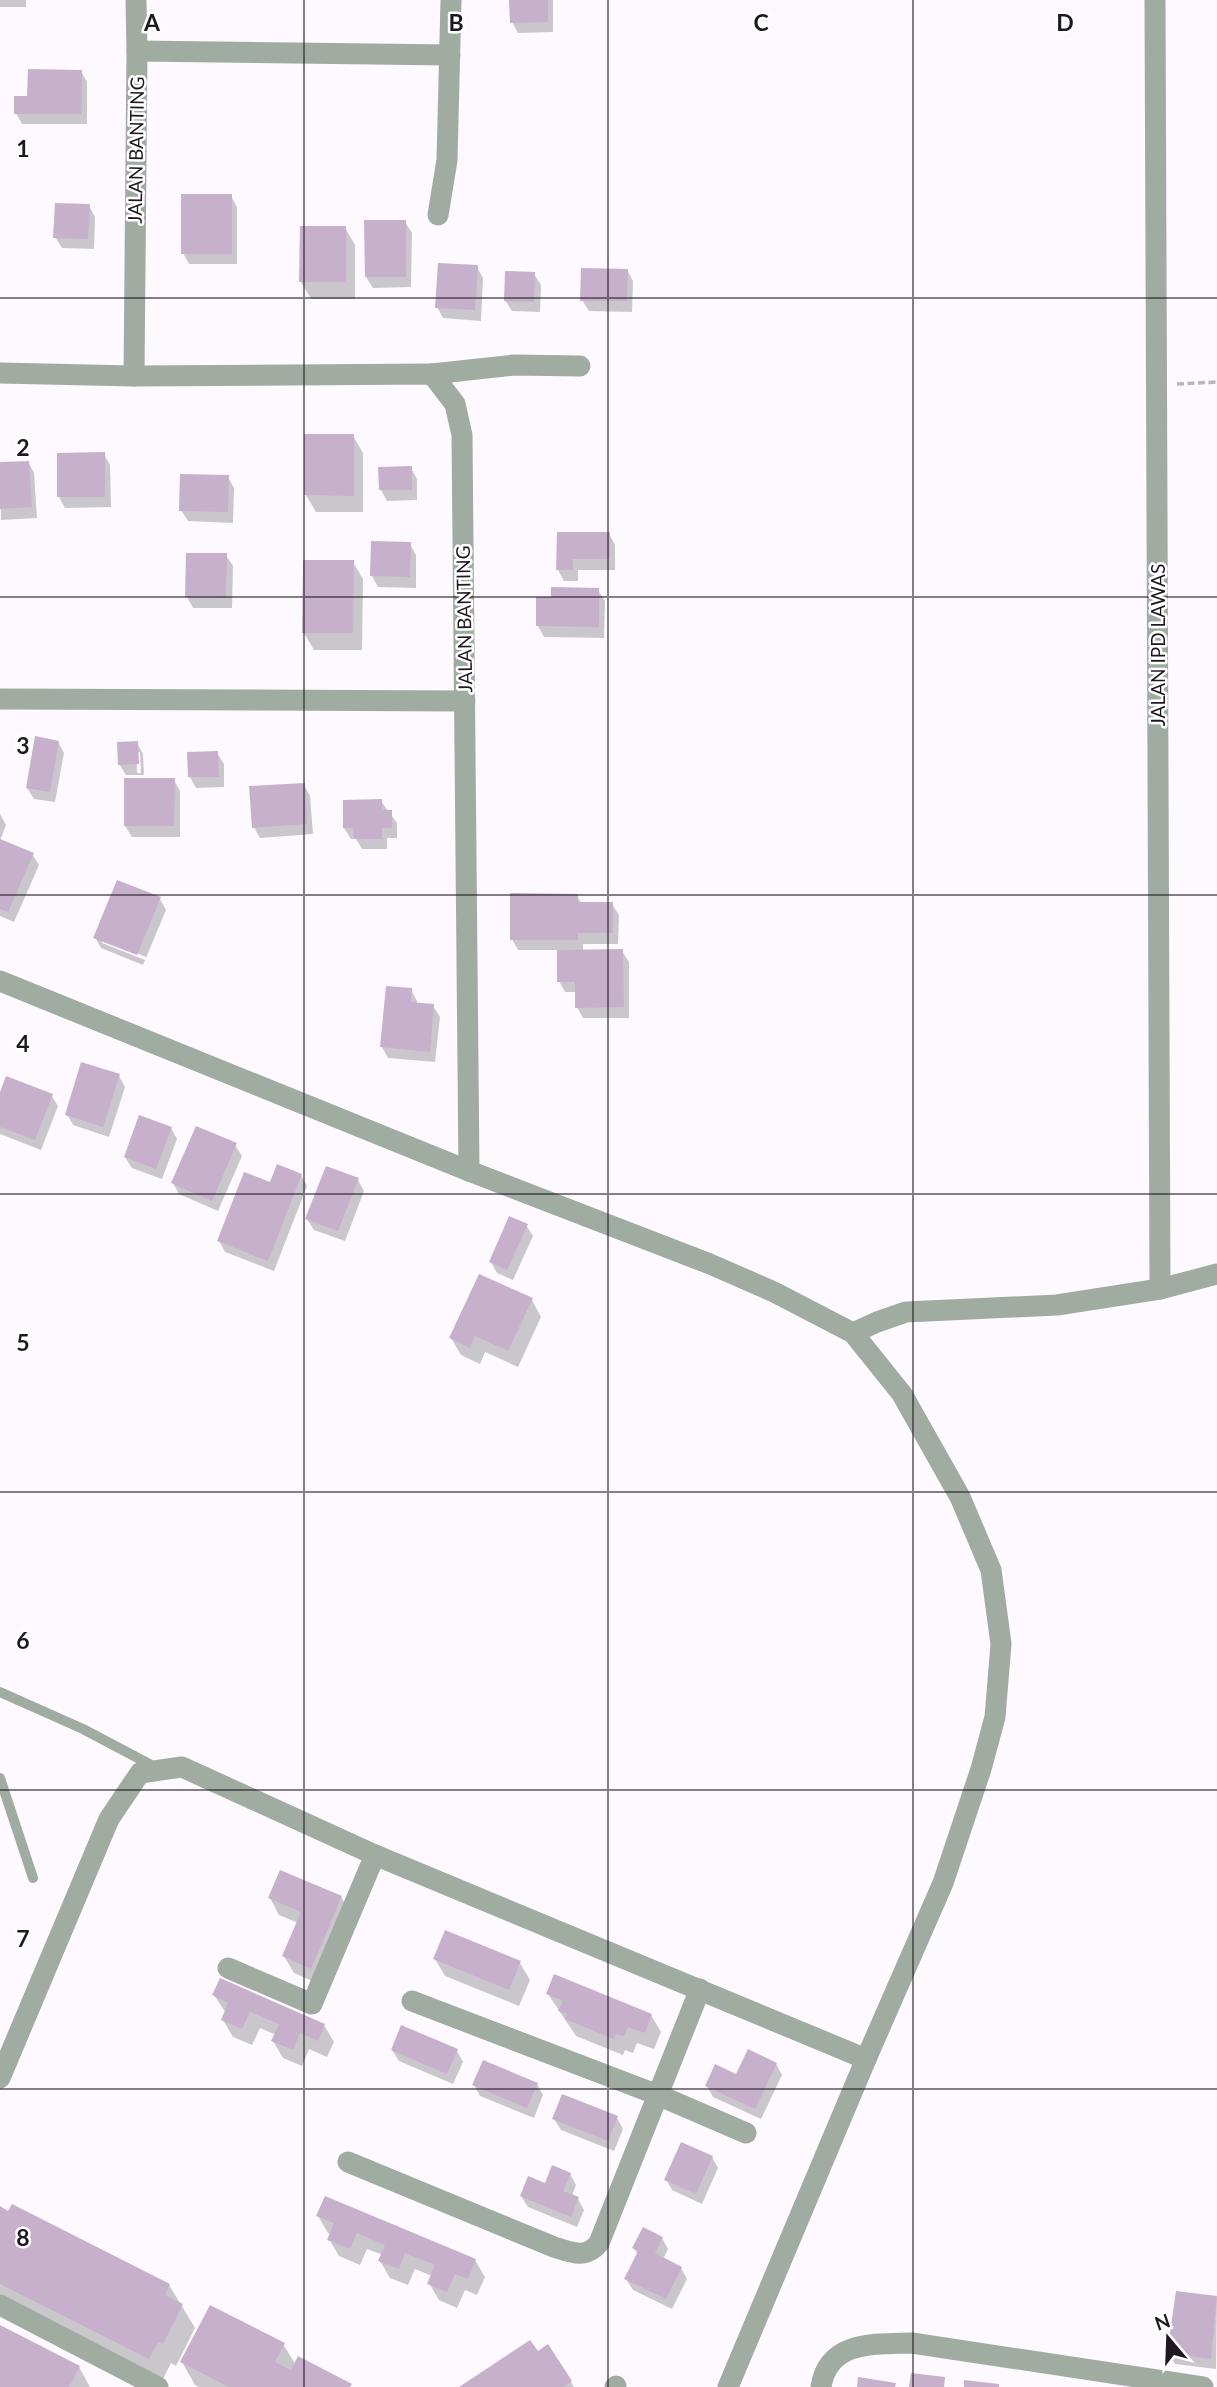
<svg xmlns="http://www.w3.org/2000/svg" width="1217" height="2387" font-family="Lato,sans-serif">
	<style>
		.shadow { fill: #0003; fill-rule: evenodd }
		.building { fill: #c7b0cc }
		.lines { fill: none; stroke-linecap: round; stroke-linejoin: round }
		.path { stroke: #b9b3bb; stroke-width: 3.5; stroke-dasharray: 7 3.5; stroke-linecap: butt }
		.service { stroke: #a0aca1; stroke-width: 10 }
		.minor { stroke: #a0aca1; stroke-width: 21 }
		.grid { fill: none; stroke: #1f1721; stroke-width: 2; stroke-opacity: 0.55 }
		.labels { text-anchor: middle; stroke-width: 5; stroke-linejoin: round; paint-order: stroke }
		.street-label { font-size: 19px; fill: #1f1721; stroke: #fff }
		.grid-label { font-size: 23px; text-anchor: middle; font-weight: bold; fill: #1f1721; stroke: #fff; stroke-width: 5; stroke-linejoin: round; paint-order: stroke }
	</style>
	<rect width="100%" height="100%" fill="#fdf9ff"/>
	<g class="shadow">
		<rect x="0" y="0" width="26" height="7"/>
		<path d="M511,0H553V32L518,33L512,22Z"/>
		<path d="M81,71L87,82V124H22L16,113L29,97Z"/>
		<path d="M231,196L237,207V264H189L183,253Z"/>
		<path d="M89,206L95,217L94,249L62,248L55,237Z"/>
		<path d="M405,222L412,233L411,287L373,288L366,277Z"/>
		<path d="M345,228L355,245V299H311L301,282Z"/>
		<path d="M477,267L483,278L481,321L443,318L437,307Z"/>
		<path d="M627,270L633,281L632,312L589,311L582,300Z"/>
		<path d="M534,274L541,285L540,312L512,311L505,300Z"/>
		<path d="M353,436L363,453V512H316L306,495Z"/>
		<path d="M104,454L110,465L111,507L65,508L59,497Z"/>
		<path d="M28,462L34,473L37,518L1,520L0,464Z"/>
		<path d="M411,468L417,479V500L387,501L381,490Z"/>
		<path d="M228,477L234,488L233,523L188,521L181,510Z"/>
		<path d="M559,534H609L615,545V570H578V581H564L558,570Z"/>
		<path d="M410,544L416,555V588L378,587L372,576Z"/>
		<path d="M226,555L233,566L232,608H193L187,597Z"/>
		<path d="M353,562L363,579L362,650H314L304,633Z"/>
		<path d="M598,590L605,601L604,638L544,637L538,626L553,599Z"/>
		<path d="M58,742L64,753L55,802L34,799L27,788Z"/>
		<path d="M137,743L143,754L144,775H126L119,764ZM136,752H140L141,773H137Z"/>
		<path d="M217,753L224,764V787L196,788L190,777Z"/>
		<path d="M174,780L180,791V837H132L125,826Z"/>
		<path d="M304,785L310,796L313,834L260,838L254,827Z"/>
		<path d="M381,801L397,823V838H387V849H362L356,839H351L344,828Z"/>
		<path d="M0,814L6,825L0,841L32,854L39,865L14,922L0,916Z"/>
		<path d="M577,896L582,904H612L619,915L618,944H583V951H622L629,962V1018H583L577,1007V992H565L559,981V950H518L512,939Z"/>
		<path d="M160,899L166,910L143,965L101,948L95,937ZM102,939L146,957L145,960L102,943Z"/>
		<path d="M411,990L417,1001V1005L433,1006L440,1017L435,1062L388,1058L382,1047Z"/>
		<path d="M119,1076L125,1087L109,1137L73,1125L67,1114Z"/>
		<path d="M51,1095L58,1106L41,1150L0,1134V1096Z"/>
		<path d="M171,1128L177,1139L162,1179L132,1168L125,1157Z"/>
		<path d="M235,1145L242,1156L218,1211L179,1194L173,1183Z"/>
		<path d="M301,1175L307,1186L274,1271L225,1252L219,1241L271,1184Z"/>
		<path d="M358,1180L364,1191L345,1241L314,1230L307,1219Z"/>
		<path d="M526,1225L533,1236L513,1280L497,1273L491,1262Z"/>
		<path d="M532,1300L541,1317L518,1367L485,1352L480,1364L461,1355L451,1338Z"/>
		<path d="M341,1897L351,1914L321,1985L294,1973L284,1956L298,1923L279,1915L270,1898Z"/>
		<path d="M435,1959L520,1963L530,1980L519,2006L445,1976Z"/>
		<path d="M548,1994L651,2015L661,2032L654,2049L637,2043L633,2053L625,2050L623,2055L576,2036Z"/>
		<path d="M214,1995L324,2025L334,2042L327,2057L309,2049L302,2066L283,2058L273,2041L276,2035L260,2028L252,2045L233,2037L223,2020L226,2013Z"/>
		<path d="M392,2050L457,2051L463,2062L453,2084L399,2061Z"/>
		<path d="M776,2064L782,2075L761,2119L713,2097L707,2086Z"/>
		<path d="M537,2084L543,2095L534,2118L480,2096L474,2085Z"/>
		<path d="M617,2118L623,2129L614,2151L561,2130L554,2119Z"/>
		<path d="M712,2157L718,2168L702,2204L672,2190L666,2179Z"/>
		<path d="M570,2174L576,2185L572,2196L578,2199L584,2210L577,2227L528,2207L521,2196Z"/>
		<path d="M0,2208L169,2285L195,2328L176,2366L171,2363L162,2381L0,2299Z"/>
		<path d="M318,2216L475,2260L485,2277L477,2295L465,2290L457,2308L439,2300L429,2283L432,2276L415,2269L408,2285L390,2278L380,2261L383,2255L367,2249L360,2265L339,2256L329,2239L331,2234L328,2233Z"/>
		<path d="M662,2238L668,2249L663,2259L681,2268L687,2279L672,2309L633,2290L626,2279L638,2255L634,2248Z"/>
		<path d="M1177,2293L1217,2298L1216,2369L1175,2364L1169,2353Z"/>
		<path d="M0,2327L79,2367L90,2387H0Z"/>
		<path d="M283,2344L296,2365L351,2387H199L195,2385L182,2362Z"/>
		<path d="M537,2354L571,2382L574,2387H463Z"/>
	</g>
	<g class="building">
		<path d="M509,0H548V22L510,23Z"/>
		<path d="M28,69L82,70L81,114H14V96H27Z"/>
		<rect x="181" y="194" width="51" height="60"/>
		<path d="M55,203L90,204L88,239L53,238Z"/>
		<path d="M364,220H406V277H365Z"/>
		<path d="M300,226H346V282H299Z"/>
		<path d="M438,263L478,265L475,310L435,308Z"/>
		<path d="M581,268L628,269L627,301H580Z"/>
		<path d="M505,271L535,272L534,302L504,301Z"/>
		<path d="M304,434H354V496L304,495Z"/>
		<path d="M105,452V497H57V453Z"/>
		<path d="M29,461L32,507L0,509V462Z"/>
		<path d="M412,466V490H379L378,467Z"/>
		<path d="M180,474L229,475L228,512L179,511Z"/>
		<path d="M557,532H610V559H573V570H556Z"/>
		<path d="M371,541L411,542L410,577L370,576Z"/>
		<path d="M186,553H227L226,598L185,597Z"/>
		<path d="M303,560H354L353,633H302Z"/>
		<path d="M551,587L599,588V627L536,626V597H551Z"/>
		<path d="M35,736L59,741L50,792L26,788Z"/>
		<path d="M138,741L139,764L118,765L117,742Z"/>
		<path d="M218,751L219,777H188L187,752Z"/>
		<path d="M124,778H175L174,826H124Z"/>
		<path d="M305,783L307,824L252,828L249,786Z"/>
		<path d="M382,799V810H392V828H382V839H354L353,828H343V800Z"/>
		<path d="M0,839L34,853L8,912L0,909Z"/>
		<path d="M117,880L161,897L137,955L93,938Z"/>
		<path d="M510,893L578,894V902H613V933H578V940H510Z"/>
		<path d="M623,949L624,1007L575,1008V982H557V950Z"/>
		<path d="M386,986L412,988L411,1002L434,1004L430,1052L380,1047Z"/>
		<path d="M81,1062L120,1074L103,1127L65,1115Z"/>
		<path d="M6,1076L53,1094L35,1140L0,1127V1092Z"/>
		<path d="M139,1115L172,1127L156,1169L124,1157Z"/>
		<path d="M196,1126L237,1143L212,1201L171,1183Z"/>
		<path d="M277,1164L302,1174L268,1261L217,1241L244,1172L270,1182Z"/>
		<path d="M326,1166L359,1178L338,1231L305,1219Z"/>
		<path d="M509,1216L528,1224L507,1270L489,1262Z"/>
		<path d="M479,1274L533,1298L508,1351L475,1336L470,1348L449,1338Z"/>
		<path d="M280,1870L342,1896L311,1969L282,1956L301,1912L268,1898Z"/>
		<path d="M445,1930L521,1961L509,1990L433,1959Z"/>
		<path d="M554,1974L652,2014L645,2033L628,2027L624,2036L616,2034L614,2039L565,2019L567,2014L558,2011L563,2001L546,1994Z"/>
		<path d="M220,1978L325,2024L318,2041L300,2033L293,2050L271,2041L279,2024L250,2012L242,2029L221,2020L228,2003L212,1995Z"/>
		<path d="M401,2025L458,2049L447,2074L391,2050Z"/>
		<path d="M748,2049L777,2063L755,2109L705,2086L715,2064L736,2074Z"/>
		<path d="M483,2060L538,2083L527,2108L472,2085Z"/>
		<path d="M562,2094L618,2116L608,2141L552,2119Z"/>
		<path d="M681,2142L713,2156L696,2194L664,2180Z"/>
		<path d="M552,2165L571,2173L563,2191L579,2197L571,2217L520,2196L528,2176L545,2183Z"/>
		<path d="M325,2196L476,2259L468,2279L455,2274L447,2292L427,2284L435,2265L405,2253L399,2269L378,2261L385,2245L357,2233L350,2249L327,2240L334,2223L316,2216Z"/>
		<path d="M12,2204L170,2284L165,2295L183,2304L163,2344L158,2342L149,2359L0,2284V2206L8,2211Z"/>
		<path d="M643,2227L663,2237L655,2253L682,2267L666,2299L624,2279L638,2251L632,2248Z"/>
		<path d="M1176,2291L1217,2296L1211,2359L1167,2353Z"/>
		<path d="M210,2305L285,2343L275,2362L291,2370L298,2356L352,2384L350,2387H229L180,2362Z"/>
		<path d="M0,2325L80,2366L69,2387H0Z"/>
		<path d="M530,2340L538,2351L548,2344L572,2381L563,2387H459Z"/>
		<path d="M911,2373L945,2377L944,2387H909Z"/>
		<path d="M858,2377L896,2383L895,2387H857Z"/>
		<path d="M964,2380L999,2384V2387H964Z"/>
	</g>
	<g class="lines">
		<path class="path" d="M1177,384L1217,382"/>
		<g class="service">
			<path d="M0,1692L83,1729L155,1767"/>
			<path d="M0,1778L33,1878"/>
		</g>
		<g class="minor">
			<path d="M1155,0L1160,1289"/>
			<path d="M137,51L450,55"/>
			<path d="M438,215L447,160L451,0"/>
			<path d="M0,373L134,376L432,374L455,404L462,435L469,1171"/>
			<path d="M432,374L514,365L580,366"/>
			<path d="M134,376L137,51L136,0"/>
			<path d="M0,699L465,701"/>
			<path d="M0,981L469,1171L710,1264L774,1292L853,1333L902,1394L960,1497L991,1570L1001,1644L995,1717L981,1769L943,1883L866,2059L728,2387"/>
			<path d="M853,1333L877,1322L906,1312L1057,1305L1160,1289L1217,1274"/>
			<path d="M228,1968L312,2004L375,1855"/>
			<path d="M412,2001L658,2095L746,2133"/>
			<path d="M0,2078L109,1819L140,1773L182,1767L375,1855L866,2059"/>
			<path d="M348,2162L554,2247C572,2253 586,2259 599,2243L700,1989"/>
			<path d="M0,2305L158,2387"/>
			<path d="M615,2387L616,2386"/>
			<path d="M821,2387C828,2340 875,2344 912,2343L1203,2387"/>
		</g>
	</g>
	<path class="grid" d="M304,0V2387M608,0V2387M913,0V2387M0,298H1217M0,597H1217M0,895H1217M0,1194H1217M0,1492H1217M0,1790H1217M0,2089H1217"/>
	<g class="labels">
		<g class="street-label">
			<text transform="translate(136 150) rotate(-89)" y="7">JALAN BANTING</text>
			<text transform="translate(464 619) rotate(-91)" y="7">JALAN BANTING</text>
			<text transform="translate(1158 645) rotate(-90)" y="7">JALAN IPD LAWAS</text>
		</g>
	</g>
	<g class="grid-label">
		<text x="152" y="31">A</text>
		<text x="456" y="31">B</text>
		<text x="761" y="31">C</text>
		<text x="1065" y="31">D</text>
		<text x="23" y="157">1</text>
		<text x="23" y="456">2</text>
		<text x="23" y="754">3</text>
		<text x="23" y="1052">4</text>
		<text x="23" y="1351">5</text>
		<text x="23" y="1649">6</text>
		<text x="23" y="1947">7</text>
		<text x="23" y="2246">8</text>
	</g>
	<g transform="translate(1168 2338) rotate(341)" stroke="#ffffff" stroke-width="5" paint-order="stroke">
	<path d="M0-5L12 26L0 18L-12 26Z" fill="#1f1721"/>
	<text y="-10" font-size="19" font-weight="bold" text-anchor="middle" fill="#1f1721">N</text>
	</g>
</svg>
